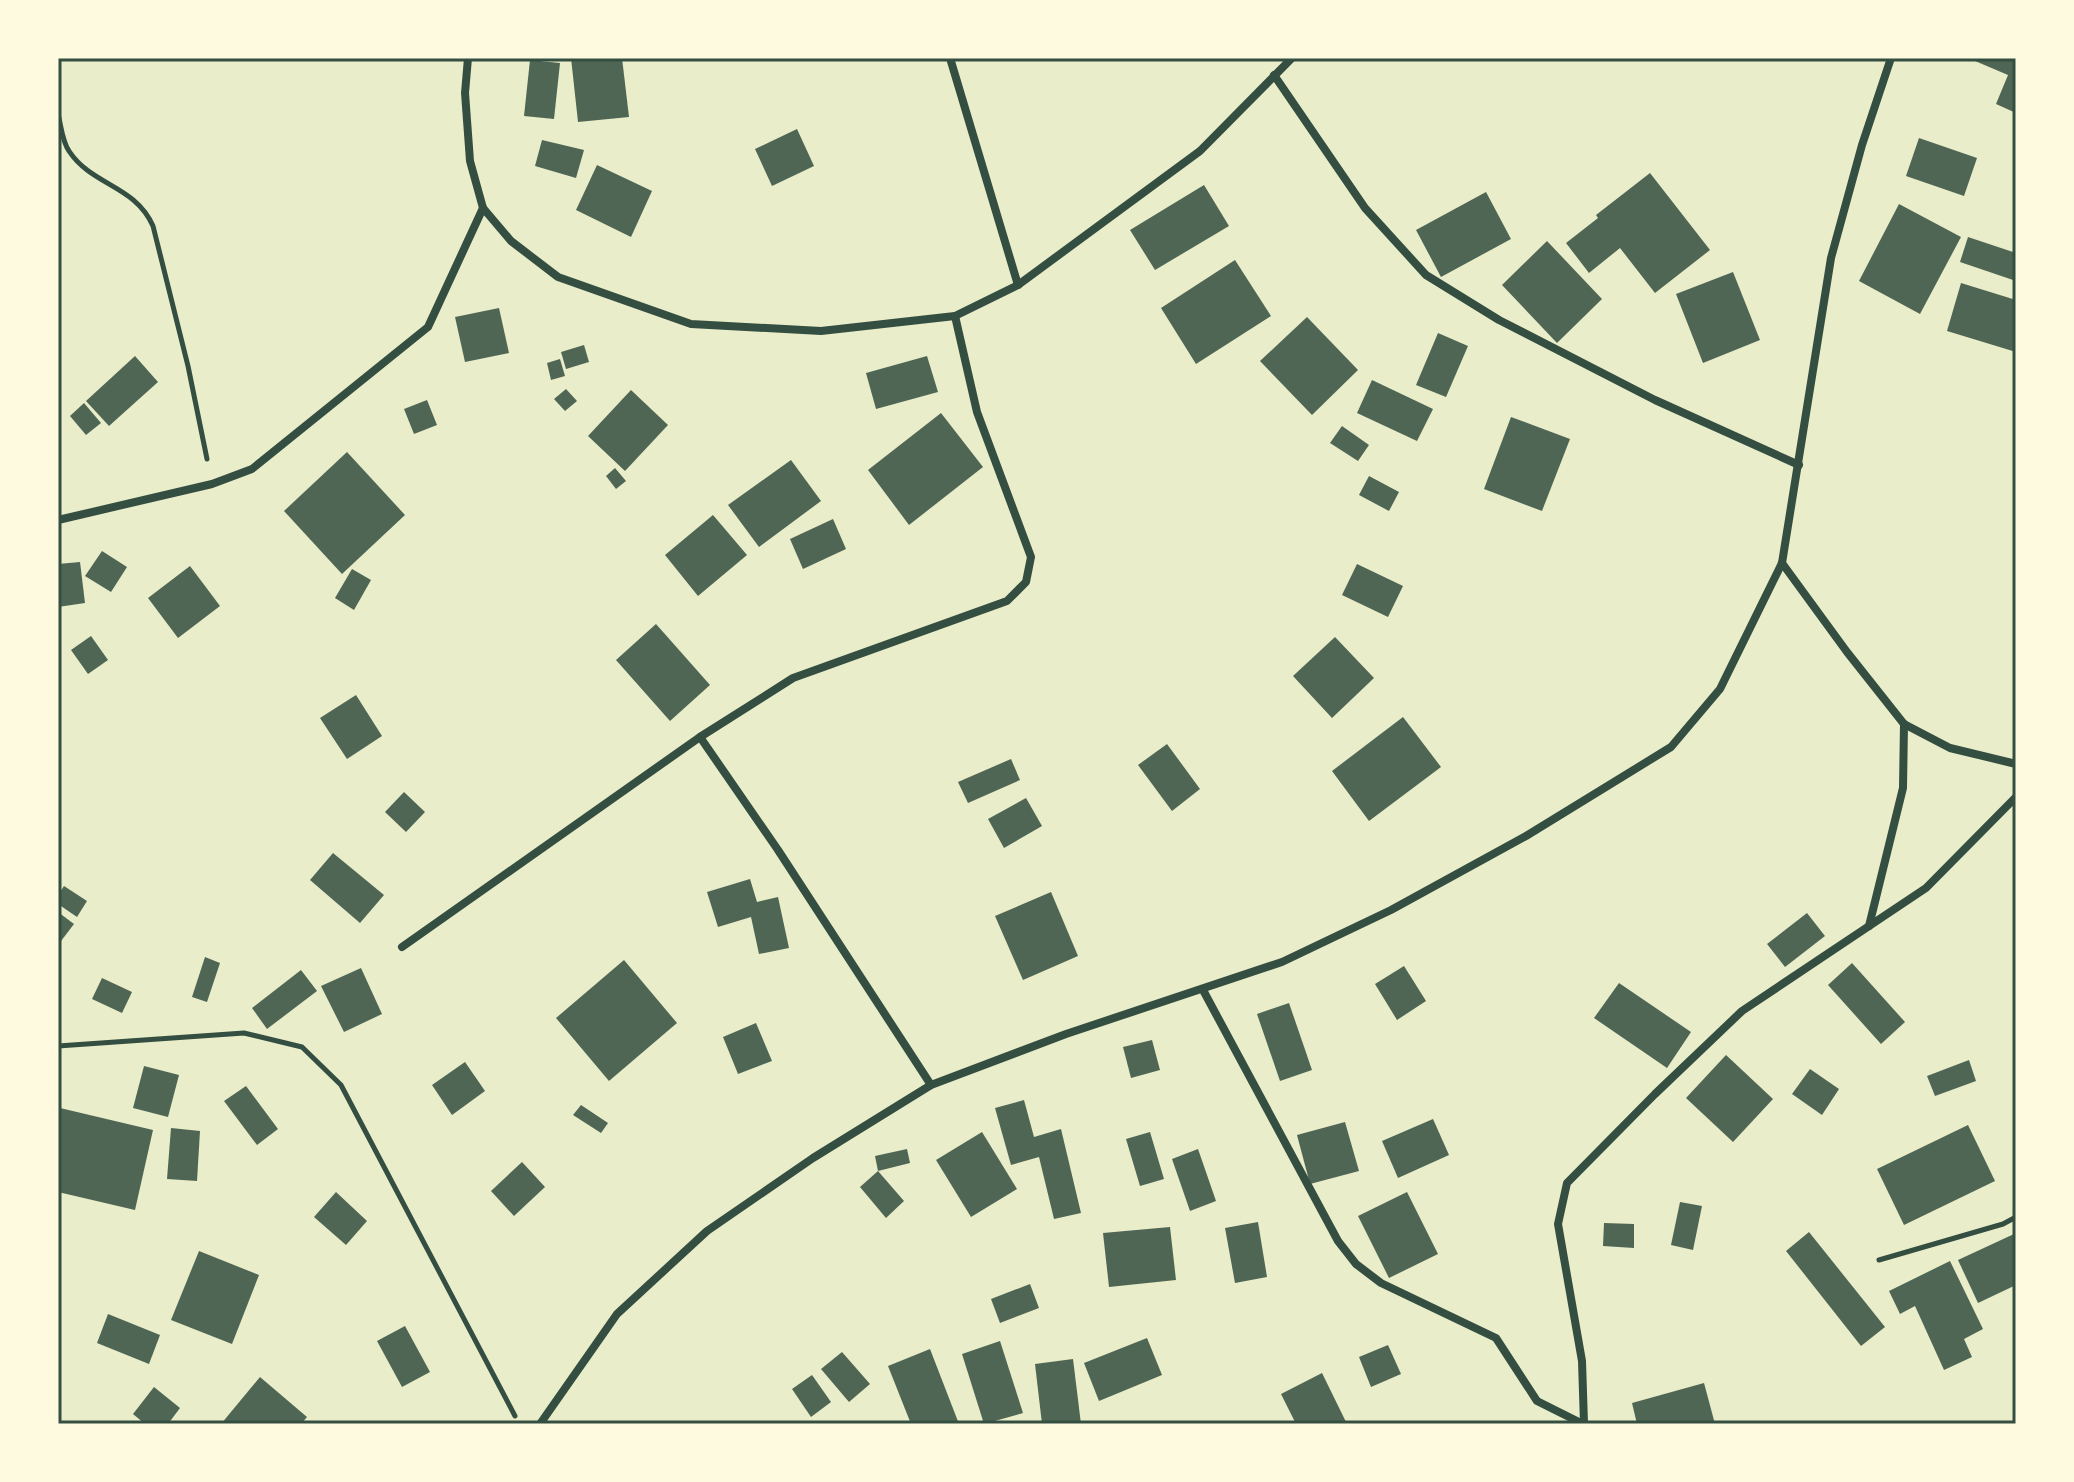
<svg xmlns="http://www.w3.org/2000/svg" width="2074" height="1482" font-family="'Source Serif 4',serif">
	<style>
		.building { fill: #4f6655 }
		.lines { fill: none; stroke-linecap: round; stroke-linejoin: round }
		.path { stroke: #344e41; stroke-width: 5 }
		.minor { stroke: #344e41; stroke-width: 8 }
		.neatline { fill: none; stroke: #344e41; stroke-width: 3 }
	</style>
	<rect width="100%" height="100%" fill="#e9edc9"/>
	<g class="building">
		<path d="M571,58H622L629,117L578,122Z"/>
		<path d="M1968,58H2016V113L1996,104L2008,75Z"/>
		<path d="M530,60L560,63L554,119L524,116Z"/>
		<path d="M797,129L814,166L772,186L755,149Z"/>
		<path d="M1919,138L1977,158L1964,196L1906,176Z"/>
		<path d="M542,140L584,150L576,178L535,166Z"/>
		<path d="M597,165L652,191L631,237L576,210Z"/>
		<path d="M1650,173L1710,250L1655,293L1620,248L1589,273L1566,243L1598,218L1596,215Z"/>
		<path d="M1204,185L1229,226L1155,270L1130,230Z"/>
		<path d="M1486,192L1511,239L1441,277L1416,230Z"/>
		<path d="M1899,204L1961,237L1920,314L1859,281Z"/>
		<path d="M1968,237L2016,253V281L1960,262Z"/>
		<path d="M1547,241L1602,299L1557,343L1502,285Z"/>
		<path d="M1235,260L1271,316L1196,364L1161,308Z"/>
		<path d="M1733,272L1760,340L1703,363L1676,294Z"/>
		<path d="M1961,283L2016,300V352L1947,331Z"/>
		<path d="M499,308L509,353L465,362L455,317Z"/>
		<path d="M1307,317L1358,370L1312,415L1260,361Z"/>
		<path d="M1438,333L1468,346L1446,397L1416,385Z"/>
		<path d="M584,345L589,362L566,369L561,352Z"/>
		<path d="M135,356L158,382L109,426L86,401Z"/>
		<path d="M927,356L938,392L876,409L866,373Z"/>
		<path d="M560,359L565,376L551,380L547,363Z"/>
		<path d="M1372,380L1433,409L1417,441L1357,413Z"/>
		<path d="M566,389L577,401L565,411L554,399Z"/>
		<path d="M631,390L668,425L625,471L588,436Z"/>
		<path d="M427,400L437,425L414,434L404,409Z"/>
		<path d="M84,403L101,423L86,435L70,416Z"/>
		<path d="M941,413L983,467L909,525L868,470Z"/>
		<path d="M1511,417L1570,439L1542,511L1484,489Z"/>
		<path d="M1342,426L1369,445L1358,461L1330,443Z"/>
		<path d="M347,452L405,515L342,574L284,511Z"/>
		<path d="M791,460L821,501L759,547L728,505Z"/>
		<path d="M615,468L626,481L616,489L606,476Z"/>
		<path d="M1369,476L1399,492L1389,511L1359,495Z"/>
		<path d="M713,515L747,555L698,596L665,555Z"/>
		<path d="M833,519L846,549L803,569L790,539Z"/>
		<path d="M102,551L127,567L111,592L85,576Z"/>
		<path d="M80,562L85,603L58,607V564Z"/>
		<path d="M1357,564L1403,586L1388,617L1342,595Z"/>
		<path d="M190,566L220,606L178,638L148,598Z"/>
		<path d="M352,569L371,580L354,610L335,598Z"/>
		<path d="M656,624L710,685L670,721L616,660Z"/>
		<path d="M91,636L108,660L88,674L71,650Z"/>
		<path d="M1335,637L1374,678L1332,718L1293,676Z"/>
		<path d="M356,695L382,736L347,759L320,718Z"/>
		<path d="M1403,717L1441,767L1369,821L1332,771Z"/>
		<path d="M1167,744L1200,789L1172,811L1138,765Z"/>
		<path d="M1011,759L1020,780L968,803L958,782Z"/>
		<path d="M404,792L425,812L406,832L385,812Z"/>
		<path d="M1026,798L1042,826L1004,848L988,819Z"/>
		<path d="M333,853L384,895L360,923L310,880Z"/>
		<path d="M750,879L757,902L778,897L789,948L759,954L751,917L718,927L707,892Z"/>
		<path d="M64,886L87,901L77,917L58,904V895Z"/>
		<path d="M1051,892L1078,956L1023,980L995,916Z"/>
		<path d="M58,912L74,924L58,945Z"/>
		<path d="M1807,913L1825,936L1785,967L1767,944Z"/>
		<path d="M205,957L220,963L207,1002L192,997Z"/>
		<path d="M624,960L677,1023L609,1081L556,1018Z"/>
		<path d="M1852,963L1905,1022L1881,1044L1828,985Z"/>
		<path d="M1404,966L1426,1001L1397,1020L1375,984Z"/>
		<path d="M361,968L382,1014L344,1032L321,986Z"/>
		<path d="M301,970L317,991L267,1029L252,1008Z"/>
		<path d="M102,978L132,992L122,1013L92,999Z"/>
		<path d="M1619,983L1691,1032L1667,1068L1594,1018Z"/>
		<path d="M1289,1003L1312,1070L1280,1081L1257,1014Z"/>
		<path d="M756,1023L772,1061L738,1074L723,1037Z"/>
		<path d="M1152,1040L1160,1070L1131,1078L1123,1047Z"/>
		<path d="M1726,1055L1773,1099L1733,1142L1686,1098Z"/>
		<path d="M1969,1060L1976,1081L1935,1096L1927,1076Z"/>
		<path d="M465,1062L485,1091L452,1115L432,1085Z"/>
		<path d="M144,1066L179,1075L168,1117L133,1108Z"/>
		<path d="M1810,1069L1839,1089L1822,1115L1792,1094Z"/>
		<path d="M246,1086L278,1129L257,1145L224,1101Z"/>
		<path d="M1024,1100L1034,1137L1061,1129L1081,1213L1054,1219L1039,1157L1011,1165L995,1108Z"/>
		<path d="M581,1105L608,1123L601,1133L573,1115Z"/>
		<path d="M60,1108L153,1130L135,1210L58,1192Z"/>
		<path d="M1433,1119L1449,1155L1398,1178L1382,1141Z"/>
		<path d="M1345,1122L1359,1171L1310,1184L1297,1135Z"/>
		<path d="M1968,1125L1995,1181L1904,1225L1877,1169Z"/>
		<path d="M171,1128L200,1131L197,1181L167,1179Z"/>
		<path d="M982,1132L1017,1189L971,1217L936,1160Z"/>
		<path d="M1150,1132L1164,1179L1140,1186L1126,1139Z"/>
		<path d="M907,1149L910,1163L878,1171L875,1156Z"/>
		<path d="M1198,1149L1216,1201L1190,1211L1172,1159Z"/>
		<path d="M522,1162L545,1187L514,1216L491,1191Z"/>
		<path d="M878,1171L904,1201L886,1218L860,1187Z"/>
		<path d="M336,1192L367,1221L346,1245L314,1217Z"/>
		<path d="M1407,1192L1438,1254L1389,1278L1358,1216Z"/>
		<path d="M1680,1202L1702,1206L1693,1250L1671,1245Z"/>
		<path d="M1258,1222L1267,1277L1235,1283L1225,1228Z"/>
		<path d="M1604,1223L1634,1224V1248L1603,1246Z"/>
		<path d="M1170,1227L1176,1280L1109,1287L1103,1233Z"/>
		<path d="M1809,1232L1885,1327L1861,1346L1786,1251Z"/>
		<path d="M2014,1234L2016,1285L1978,1303L1958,1260Z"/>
		<path d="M199,1251L259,1275L232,1344L171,1320Z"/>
		<path d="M1950,1261L1983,1329L1964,1339L1972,1357L1944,1370L1915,1306L1900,1314L1889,1291Z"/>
		<path d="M1030,1284L1039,1308L1000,1323L991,1299Z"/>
		<path d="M108,1314L160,1335L149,1364L97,1343Z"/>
		<path d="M405,1326L430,1372L402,1387L377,1341Z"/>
		<path d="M1147,1338L1162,1375L1099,1401L1084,1363Z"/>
		<path d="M1000,1341L1023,1413L984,1424L962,1354Z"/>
		<path d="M1388,1345L1401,1374L1371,1387L1359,1357Z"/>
		<path d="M930,1349L959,1424H911L888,1366Z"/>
		<path d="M842,1352L870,1384L849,1402L821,1369Z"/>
		<path d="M1073,1359L1081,1424H1042L1035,1364Z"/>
		<path d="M1322,1373L1347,1424H1296L1281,1394Z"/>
		<path d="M812,1375L831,1402L811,1417L792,1389Z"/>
		<path d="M260,1377L307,1417L301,1424H221Z"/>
		<path d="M1704,1383L1715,1424H1637L1632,1403Z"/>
		<path d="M154,1387L180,1408L168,1424H145L133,1414Z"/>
	</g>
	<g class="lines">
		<g class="path">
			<path d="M58,114C61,125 62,141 69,151C92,186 135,185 153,226L188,366L207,459"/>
			<path d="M58,1046L244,1033L302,1047L341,1085L515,1416"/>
			<path d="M1879,1260L2003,1224L2016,1217"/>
		</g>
		<g class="minor">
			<path d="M468,58L465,93L470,161L483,208L511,241L558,277L691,324L821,331L955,316L1018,285L1200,151L1292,58"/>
			<path d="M950,58L1018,285"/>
			<path d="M1274,75L1365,208L1426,275L1499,320L1655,400L1799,465"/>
			<path d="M58,520L212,484L252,469L428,327L483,208"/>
			<path d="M1782,563L1847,652L1904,724L1950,748L2016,764"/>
			<path d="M700,737L778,850L931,1085"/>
			<path d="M1869,926L1903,788L1904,724"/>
			<path d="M402,947L700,737L793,678L1007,601L1026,582L1031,557L977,412L955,316"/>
			<path d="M1203,990L1338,1241L1356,1264L1381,1283L1496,1338L1537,1401L1583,1424"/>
			<path d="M540,1424L617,1314L707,1231L813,1158L931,1085L1066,1034L1282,962L1391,910L1526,836L1671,747L1720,689L1782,563L1831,258L1862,145L1891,58"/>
			<path d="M1584,1424L1582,1361L1558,1224L1567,1183L1655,1094L1742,1011L1926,888L2016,797"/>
		</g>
	</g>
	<rect width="2074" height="1482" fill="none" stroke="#fefae0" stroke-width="120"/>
	<rect x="60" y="60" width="1954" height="1362" class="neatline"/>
</svg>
